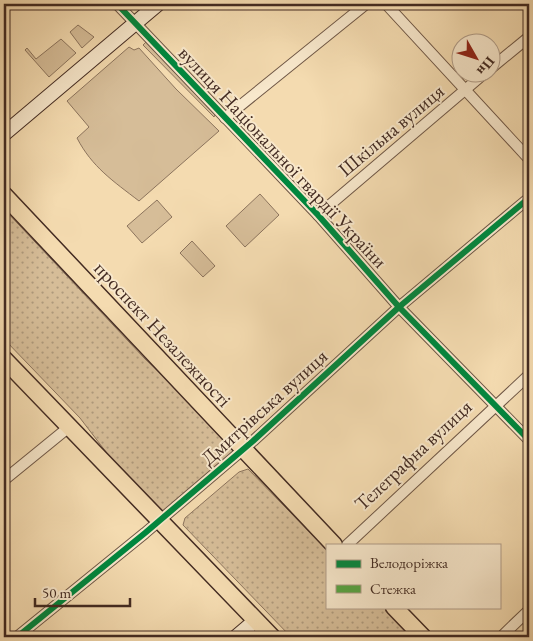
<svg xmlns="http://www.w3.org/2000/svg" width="533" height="641" font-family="'EB Garamond',serif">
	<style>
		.grass { fill: #d6bd98; stroke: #8c745d }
		.park { fill: url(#park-dots); stroke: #8c745d }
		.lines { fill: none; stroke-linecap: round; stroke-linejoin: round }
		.street-casing { stroke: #6f5746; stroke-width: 12 }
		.secondary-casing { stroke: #432b22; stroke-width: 16 }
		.primary-casing { stroke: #432b22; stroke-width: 19 }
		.street { stroke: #f8e8cc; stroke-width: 10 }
		.secondary { stroke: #f8e8cc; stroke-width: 14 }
		.primary { stroke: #f4dbb0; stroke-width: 16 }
		.quiet { stroke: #55a441; stroke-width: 5; stroke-dasharray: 10 5; stroke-linecap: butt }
		.cycleway-casing { stroke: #f8e8cc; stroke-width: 9 }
		.cycleway { stroke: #00873e; stroke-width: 6 }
		.labels { text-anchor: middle; stroke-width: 4; stroke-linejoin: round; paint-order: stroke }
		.street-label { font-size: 20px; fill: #432b22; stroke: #f8e8cc }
	</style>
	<defs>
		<pattern id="park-dots" width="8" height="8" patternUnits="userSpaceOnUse" patternTransform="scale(1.25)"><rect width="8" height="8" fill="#d6bd98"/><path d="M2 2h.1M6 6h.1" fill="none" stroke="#af9a7c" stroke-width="1.8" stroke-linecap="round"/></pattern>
	</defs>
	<rect width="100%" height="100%" fill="#f4dbb0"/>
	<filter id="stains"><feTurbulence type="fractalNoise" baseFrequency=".004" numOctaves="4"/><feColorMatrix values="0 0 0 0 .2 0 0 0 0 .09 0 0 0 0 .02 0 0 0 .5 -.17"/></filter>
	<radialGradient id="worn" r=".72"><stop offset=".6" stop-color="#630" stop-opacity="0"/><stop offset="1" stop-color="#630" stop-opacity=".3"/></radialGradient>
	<g class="grass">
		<path d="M78,25L94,37L82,48L70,32Z"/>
		<path d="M61,39L76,53L49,77L25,50L27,48L36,59Z"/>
		<path d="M146,42L215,115L214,117L143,45Z"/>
		<path d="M129,47L134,50L139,48L176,89L219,131L139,201C113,181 92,167 77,138L89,127L67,101Z"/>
		<path d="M260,194L279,215L245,247L226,226Z"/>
		<path d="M157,200L172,217L142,243L127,226Z"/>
		<path d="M192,241L215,266L203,277L180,253Z"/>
	</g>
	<g class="park">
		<path d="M4,209L145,359L242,450L159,521L80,418L4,339Z"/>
		<path d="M248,469L327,550V607H383L413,637H291L183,525L185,518L239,472Z"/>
	</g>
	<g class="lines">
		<defs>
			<g id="street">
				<path d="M117,4L318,215L399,307L529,440"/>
				<path d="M386,4L529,159"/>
				<path d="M490,69L529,37"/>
				<path d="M225,118L366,4"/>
				<path d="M318,215L486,72"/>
				<path d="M4,480L69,427"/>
				<path d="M347,545L529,375"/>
				<path d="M503,635L529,610"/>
				<path d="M17,637L145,533L253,441L399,307L529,198"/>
			</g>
			<g id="secondary">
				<path d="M4,134L158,4"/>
				<path d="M236,637L256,620"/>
			</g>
			<g id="primary">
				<path d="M4,195L334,545"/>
				<path d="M4,359L272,637"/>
				<path d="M394,607L423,637"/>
			</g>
		</defs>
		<use href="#street" class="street-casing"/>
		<use href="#secondary" class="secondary-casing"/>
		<use href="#primary" class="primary-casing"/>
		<use href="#street" class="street"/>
		<use href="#secondary" class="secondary"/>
		<use href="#primary" class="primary"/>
		<path class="quiet" d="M501,637L503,635"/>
		<defs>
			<g id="cycleway">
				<path d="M117,4L318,215L399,307L529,440"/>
				<path d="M17,637L145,533L253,441L399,307L529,198"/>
			</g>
		</defs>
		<use href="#cycleway" class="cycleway-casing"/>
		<use href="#cycleway" class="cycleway"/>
	</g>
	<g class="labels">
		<g class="street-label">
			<text transform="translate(391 130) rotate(-40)" y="7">Шкільна вулиця</text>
			<text transform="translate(283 157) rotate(47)" y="7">вулиця Національної гвардії України</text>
			<text transform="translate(163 334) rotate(47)" y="7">проспект Незалежності</text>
			<text transform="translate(264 407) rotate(-42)" y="7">Дмитрівська вулиця</text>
			<text transform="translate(413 455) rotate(-43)" y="7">Телеграфна вулиця</text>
		</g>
	</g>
	<rect width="533" height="641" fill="none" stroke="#f4dbb0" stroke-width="20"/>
	<rect x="5" y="5" width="523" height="631" fill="none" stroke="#432b22" stroke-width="2.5"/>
	<rect x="10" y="10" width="513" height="621" fill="none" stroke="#432b22"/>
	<rect x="326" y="544" width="175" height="65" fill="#f8e8cc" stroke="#b09c88"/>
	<rect x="336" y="560" width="25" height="8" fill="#00873e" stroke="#b09c88"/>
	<text x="370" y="568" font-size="15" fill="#432b22">Велодоріжка</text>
	<rect x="336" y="585" width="25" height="8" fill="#55a441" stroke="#b09c88"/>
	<text x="370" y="594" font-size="15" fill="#432b22">Стежка</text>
	<g transform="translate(476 58) rotate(129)"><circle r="24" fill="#f8e8cc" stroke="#b09c88"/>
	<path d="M0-4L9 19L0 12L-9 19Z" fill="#8f2418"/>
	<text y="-8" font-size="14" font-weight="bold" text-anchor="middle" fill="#432b22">Пн</text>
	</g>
	<path d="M35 598v8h95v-8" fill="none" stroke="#432b22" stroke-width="2.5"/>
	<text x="42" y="598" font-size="15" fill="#432b22" stroke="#f8e8cc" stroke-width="4" paint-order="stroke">50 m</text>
	<rect width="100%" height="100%" filter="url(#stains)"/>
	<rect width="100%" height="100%" fill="url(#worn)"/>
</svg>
